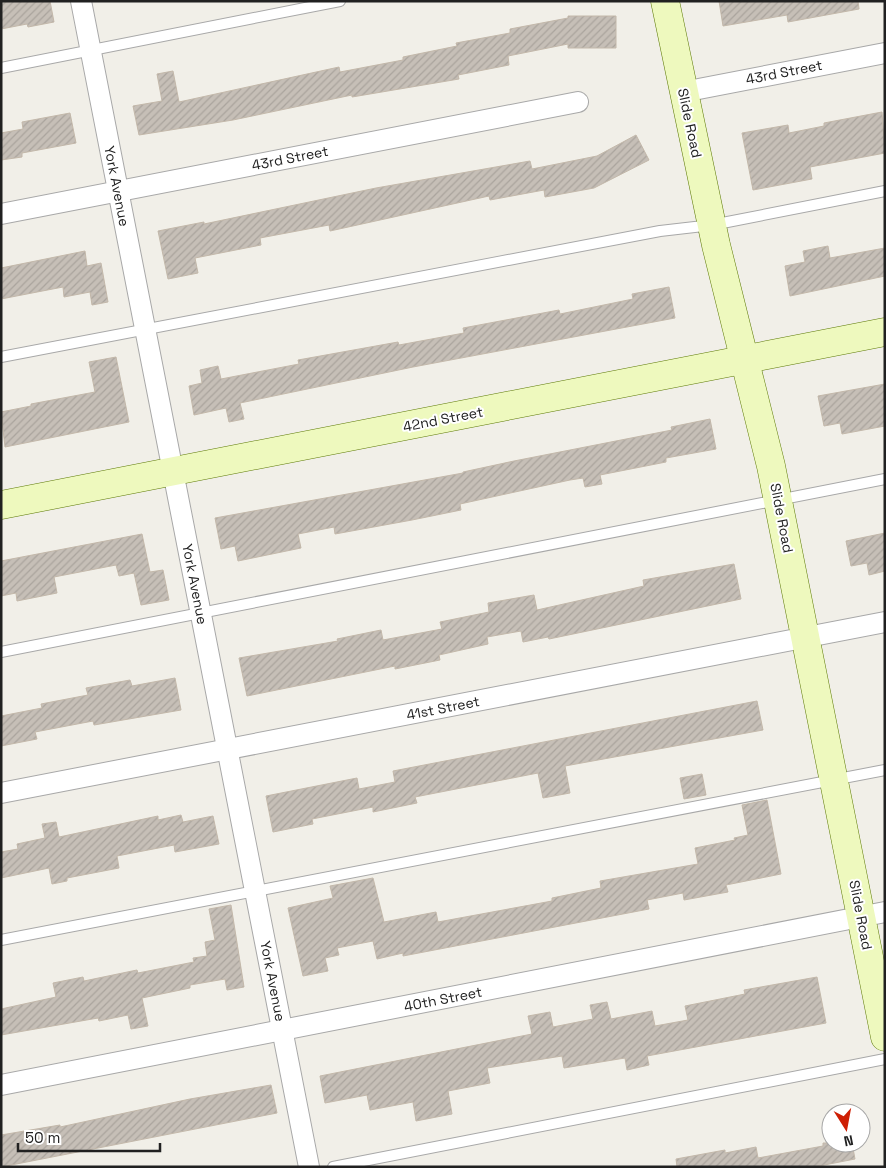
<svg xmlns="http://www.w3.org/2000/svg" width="886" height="1168" font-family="'Space Grotesk',sans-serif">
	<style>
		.building { fill: url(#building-hatch); stroke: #c3b8aa }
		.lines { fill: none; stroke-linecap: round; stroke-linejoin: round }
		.lane-casing { stroke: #a8a8a8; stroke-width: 12 }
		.street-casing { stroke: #a8a8a8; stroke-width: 22 }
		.secondary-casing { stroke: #5d7907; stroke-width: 29 }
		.lane { stroke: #fff; stroke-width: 10 }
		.street { stroke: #fff; stroke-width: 20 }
		.secondary { stroke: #eef9be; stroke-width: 28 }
		.labels { text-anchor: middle; stroke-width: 4; stroke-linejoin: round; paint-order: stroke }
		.street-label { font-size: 14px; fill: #212121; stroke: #fff }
	</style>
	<defs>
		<pattern id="building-hatch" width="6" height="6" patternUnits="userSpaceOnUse" patternTransform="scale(1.25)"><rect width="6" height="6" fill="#c6bfb7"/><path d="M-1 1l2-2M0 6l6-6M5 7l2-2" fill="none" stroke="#aaa49d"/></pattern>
	</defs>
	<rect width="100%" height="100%" fill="#f1efe8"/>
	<g class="building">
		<path d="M1,1H50L54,22L28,27L27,24L1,29Z"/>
		<path d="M719,1H858L859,9L788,22L787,15L723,26Z"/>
		<path d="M568,16H616V48H568V44L508,56L509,65L458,75L459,79L352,97V95L233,120L139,135L133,106L162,101L157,74L173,71L179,102L339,67L340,72L403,60V57L457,46L456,43L510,33V29L568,18Z"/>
		<path d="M882,112L885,153L810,167L812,179L753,190L742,133L788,125L789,133L824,126V123Z"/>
		<path d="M70,113L76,143L22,153V157L1,160V133L23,129L22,122Z"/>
		<path d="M636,135L649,160L594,188L545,197L544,190L490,200L489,196L330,231L329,225L260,238L261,245L195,258L198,273L168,279L158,231L204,222V224L376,188L530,161L532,169L597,156Z"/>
		<path d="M828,246L830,258L885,248V276L790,296L785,266L805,262L803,251Z"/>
		<path d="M85,251L87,266L101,263L108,302L92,305L90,292L64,297L63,287L1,299V268Z"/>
		<path d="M669,287L675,318L413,367L240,403L244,419L229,422L226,408L194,415L189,386L202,383L200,370L218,366L221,379L299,364L298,360L398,342L399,345L464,333L463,328L559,310L560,314L633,299L632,294Z"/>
		<path d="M116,357L129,422L5,447L1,412L31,406V404L95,392L89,362Z"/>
		<path d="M885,384V426L842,434L840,423L824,426L818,396Z"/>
		<path d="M710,419L716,449L666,458V462L600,475L602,484L585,487L583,478L570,480L460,504L461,510L412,520L335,534L334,527L298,534L301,548L238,561L235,546L221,549L215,518L463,473V472L514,461L672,430L671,427Z"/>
		<path d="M885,533V571L869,575L867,563L851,566L846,541Z"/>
		<path d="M142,534L150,572L163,570L169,600L141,605L134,573L119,576L116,565L54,577L57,593L17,601L16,593L1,596V561Z"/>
		<path d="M734,564L741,599L549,639L548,637L523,642L521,631L487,637L488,644L439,655L440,660L395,669V666L247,696L239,658L338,641L337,639L381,630L383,640L442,629L440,622L489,612L488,603L534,595L537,610L644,586L643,580Z"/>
		<path d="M175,678L181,710L94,725L93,721L35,732L37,739L1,746V716L42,708L41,704L88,695L86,688L130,680L132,686Z"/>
		<path d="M757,701L763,730L565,766L570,793L543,798L538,773L415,797L417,803L373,812V807L312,819L313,824L273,832L266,796L357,778L359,789L395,782L393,771Z"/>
		<path d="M702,774L706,795L684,799L680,778Z"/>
		<path d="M767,800L781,874L726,885L728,892L684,900L683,893L647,900L649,909L403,956V953L377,959L373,941L337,948L339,955L325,958L328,971L303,976L288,908L333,898L330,886L373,878L384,922L436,912L438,922L552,901V898L601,888L600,881L698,864L695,848L735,840L734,838L748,835L742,805Z"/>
		<path d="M181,815L183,822L213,816L219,844L175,852L174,845L117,856L119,868L67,878V881L52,884L49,868L1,878V852L18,849L17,844L45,838L42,824L56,822L59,837L158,816V820Z"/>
		<path d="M231,905L244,987L227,990L225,979L190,985V988L142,998L148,1026L131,1029L128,1015L99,1021L98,1018L1,1035V1009L56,997L53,983L83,977L84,981L137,970L138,973L194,962L193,958L207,956L205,942L215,940L209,909Z"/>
		<path d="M817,977L826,1023L647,1056L649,1065L627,1070L625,1058L564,1068L562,1056L487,1068L490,1083L448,1091L452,1114L416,1121L413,1102L370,1110L367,1095L325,1103L320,1076L532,1034L528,1016L550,1012L553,1027L593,1019L590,1005L607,1002L611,1019L652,1011L655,1026L688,1020L685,1006L745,994L744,990Z"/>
		<path d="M271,1085L277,1113L1,1167V1135L60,1125V1127L190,1099Z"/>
		<path d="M823,1143H852L855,1159L814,1167H677L676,1159L725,1150V1153L756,1147L758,1158L823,1146Z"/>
	</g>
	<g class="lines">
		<defs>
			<g id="lane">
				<path d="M1,68L340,1"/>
				<path d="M1,357L660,231L712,225L885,191"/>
				<path d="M1,652L885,479"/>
				<path d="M1,940L885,770"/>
				<path d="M333,1167L885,1059"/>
			</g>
			<g id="street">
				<path d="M81,1L309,1167"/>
				<path d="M683,92L885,53"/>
				<path d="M1,214L578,102"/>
				<path d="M1,793L885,622"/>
				<path d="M1,1085L885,912"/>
			</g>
			<g id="secondary">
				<path d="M665,1L716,245L771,466L885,1037"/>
				<path d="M1,505L885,332"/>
			</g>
		</defs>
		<use href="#lane" class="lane-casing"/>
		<use href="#street" class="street-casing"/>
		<use href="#secondary" class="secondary-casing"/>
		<use href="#lane" class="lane"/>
		<use href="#street" class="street"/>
		<use href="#secondary" class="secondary"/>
	</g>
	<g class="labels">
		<g class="street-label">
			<text transform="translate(784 72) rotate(-11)" y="5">43rd Street</text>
			<text transform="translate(690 123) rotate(78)" y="5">Slide Road</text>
			<text transform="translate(290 158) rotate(-11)" y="5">43rd Street</text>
			<text transform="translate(117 186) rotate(79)" y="5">York Avenue</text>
			<text transform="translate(443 419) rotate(-11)" y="5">42nd Street</text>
			<text transform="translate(782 518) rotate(79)" y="5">Slide Road</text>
			<text transform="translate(195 584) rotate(79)" y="5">York Avenue</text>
			<text transform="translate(443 708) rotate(-11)" y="5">41st Street</text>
			<text transform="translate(861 915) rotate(79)" y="5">Slide Road</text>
			<text transform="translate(273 981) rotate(79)" y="5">York Avenue</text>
			<text transform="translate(443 999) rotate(-11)" y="5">40th Street</text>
		</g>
	</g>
	<rect width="886" height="1168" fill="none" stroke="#212121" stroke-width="5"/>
	<g transform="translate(846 1128) rotate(169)"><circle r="24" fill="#ffffff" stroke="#a6a6a6"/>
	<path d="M0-4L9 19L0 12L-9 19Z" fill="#ce1f04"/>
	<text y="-8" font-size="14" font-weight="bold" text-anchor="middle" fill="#212121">N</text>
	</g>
	<path d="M18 1143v8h142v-8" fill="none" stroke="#212121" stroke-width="2.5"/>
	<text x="25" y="1143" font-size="15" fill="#212121" stroke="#ffffff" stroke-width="4" paint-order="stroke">50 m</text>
</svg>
